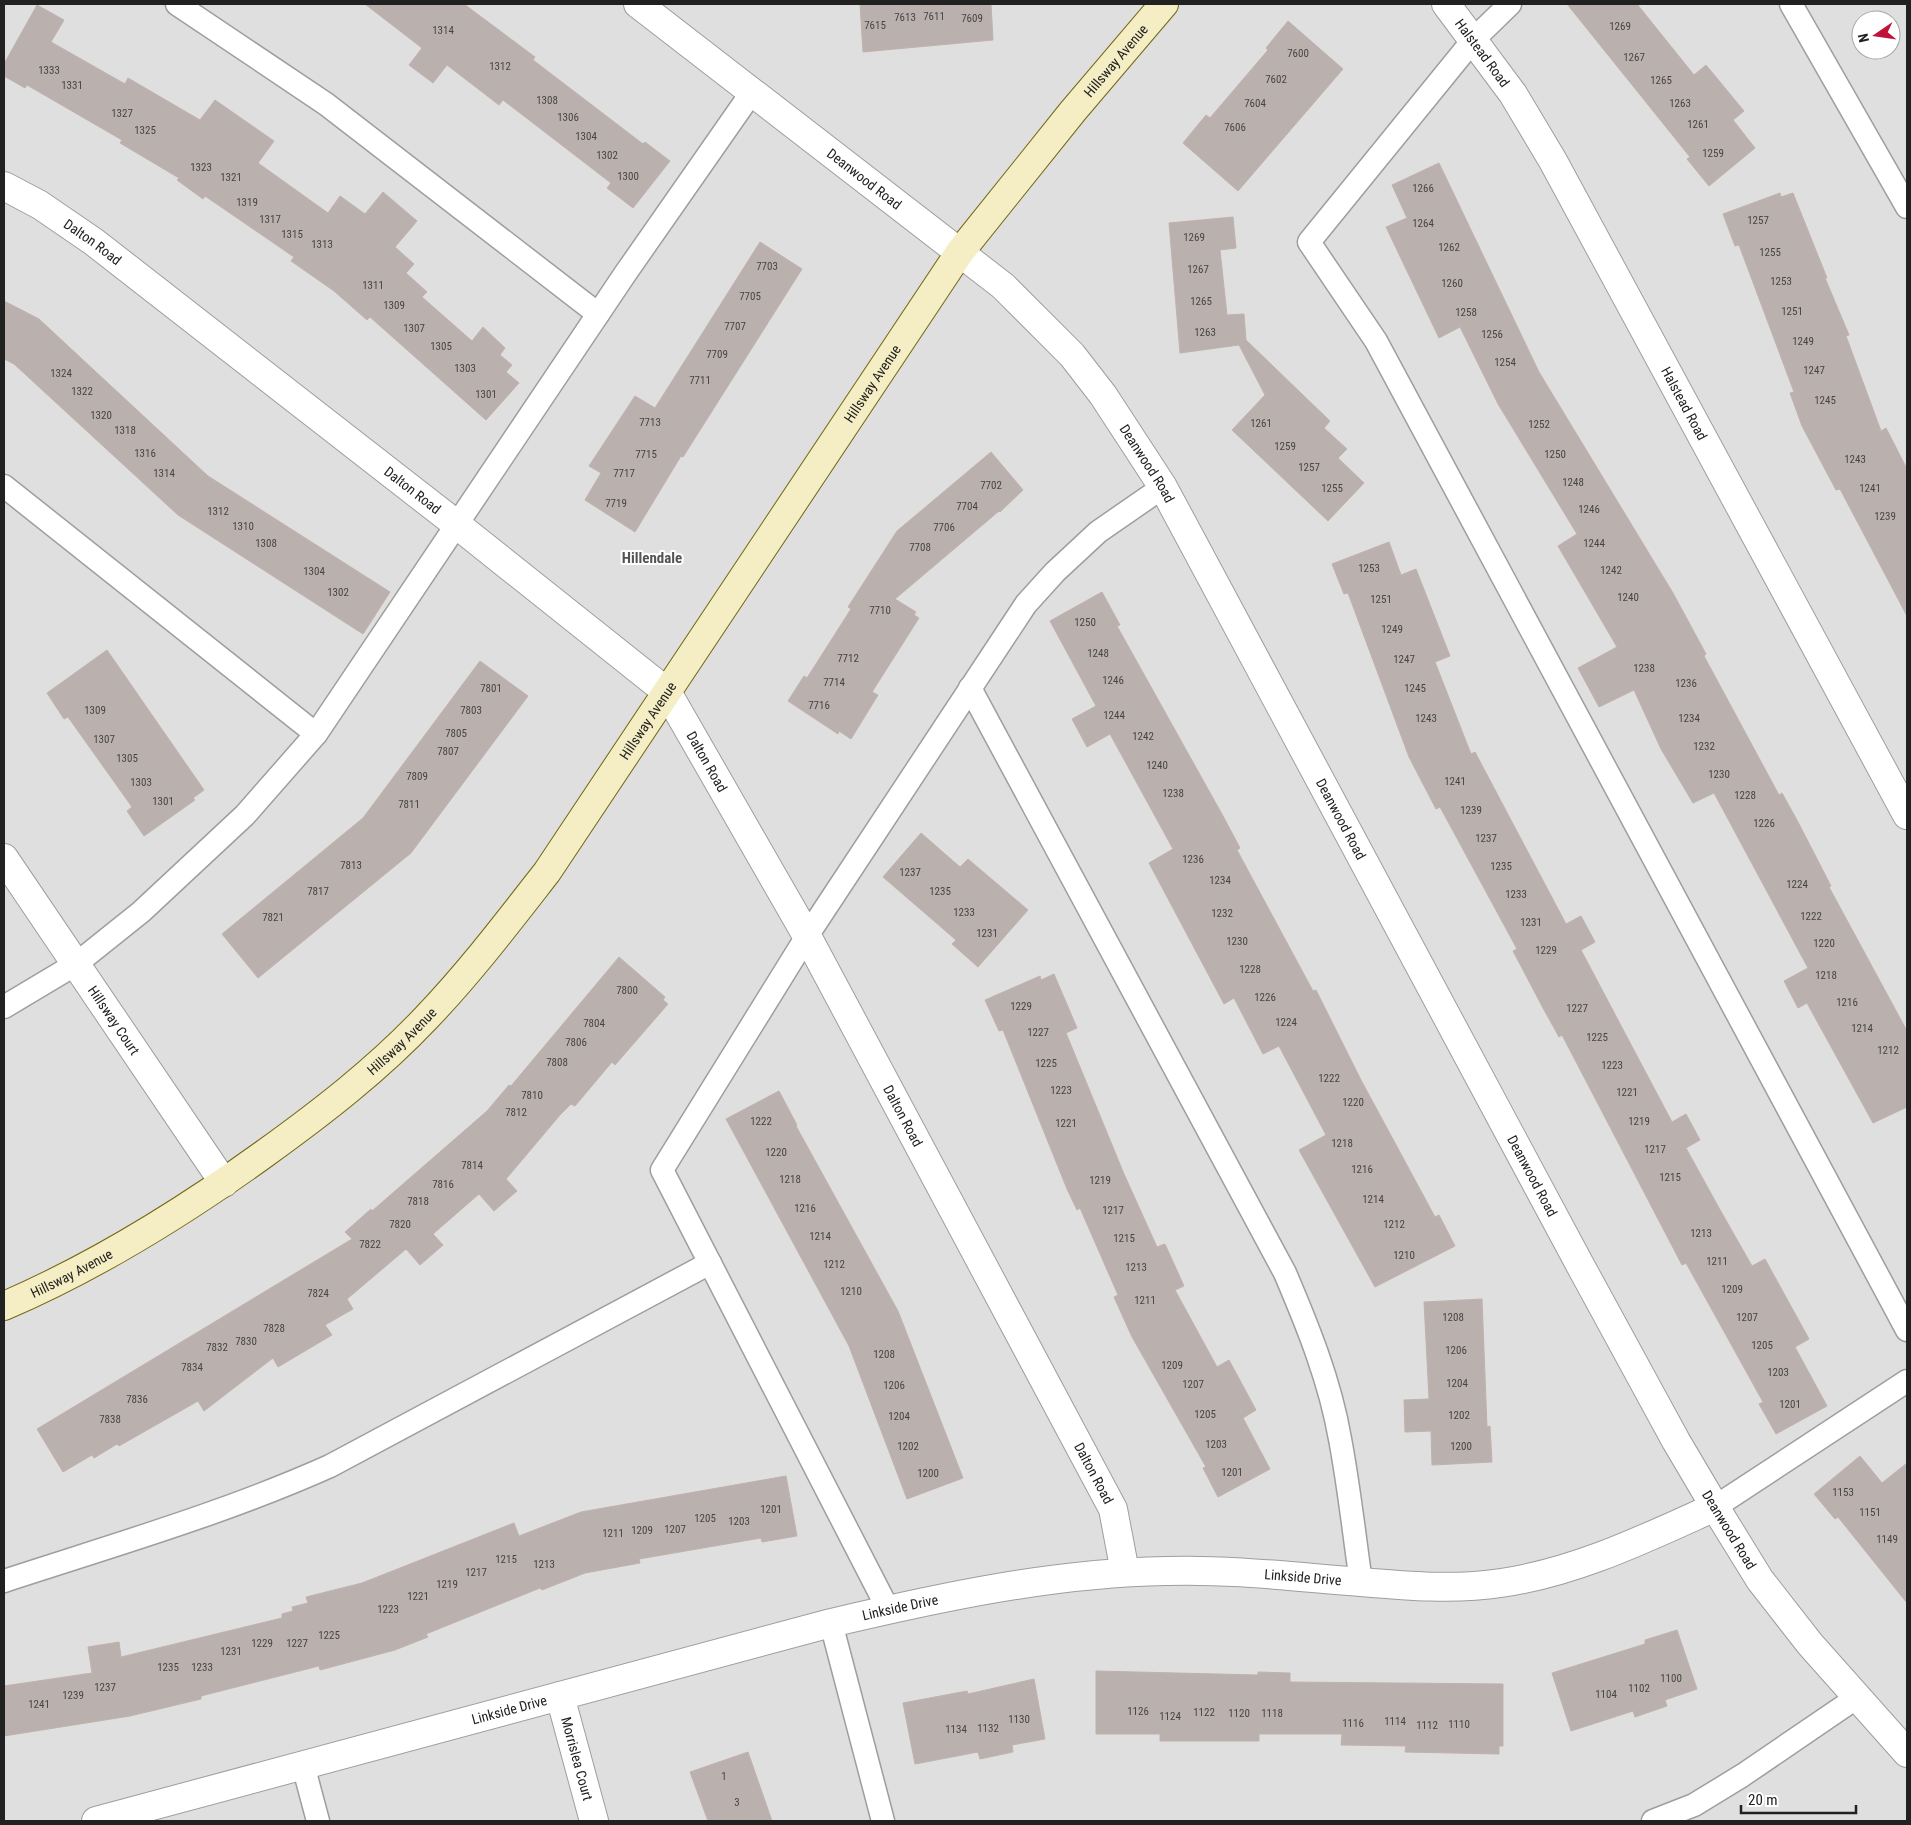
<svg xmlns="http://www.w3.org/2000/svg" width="1911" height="1825" font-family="'Roboto Condensed',sans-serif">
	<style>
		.residential { fill: #dfdfdf; fill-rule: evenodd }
		.building { fill: #bab1af; stroke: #c1b1ac }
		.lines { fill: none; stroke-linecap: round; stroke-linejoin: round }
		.lane-casing { stroke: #9e9e9e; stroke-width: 25 }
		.street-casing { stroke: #9e9e9e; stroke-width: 30 }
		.secondary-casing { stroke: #72670f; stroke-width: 30 }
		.lane { stroke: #fff; stroke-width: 22 }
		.street { stroke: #fff; stroke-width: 28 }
		.secondary { stroke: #f5edc3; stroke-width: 28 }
		.labels { text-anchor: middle; stroke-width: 4; stroke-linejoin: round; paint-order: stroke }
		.number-label { font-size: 11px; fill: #474544 }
		.street-label { font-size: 14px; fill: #212121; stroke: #fff }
		.neighbourhood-label { font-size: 15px; font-weight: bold; fill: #545454; stroke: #fff }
	</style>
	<rect width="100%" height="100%" fill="#f1ede9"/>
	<path class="residential" d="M4,4H1907V1821H4ZM1861,20H1891V50H1861Z"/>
	<g class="building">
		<path d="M365,4H464L535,57L533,60L643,144L645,142L670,161L633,208L607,188L611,183L503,100L499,105L447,65L433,83L409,65L422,48Z"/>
		<path d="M860,4H991L993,40L863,52Z"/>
		<path d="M1567,4H1637L1694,75L1706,65L1744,111L1733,120L1755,148L1709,186L1687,159L1690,157Z"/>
		<path d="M37,5L64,20L51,42L125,84L128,78L200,120L215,100L274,141L258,163L328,213L340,196L365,214L383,192L417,221L395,247L414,264L406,273L427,292L422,297L472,341L483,327L505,348L500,355L512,365L506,372L519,383L486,420L370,317L367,320L334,291L291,261L294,257L205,196L203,199L177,180L179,178L120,143L122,140L27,85L25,88L4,76V64Z"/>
		<path d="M1288,21L1343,69L1238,191L1183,143L1206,115L1210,118L1268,50L1266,48Z"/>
		<path d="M1439,163L1539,372L1673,593L1706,654L1704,656L1779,795L1782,793L1798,822L1831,886L1829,887L1907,1031V1107L1873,1123L1807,1003L1798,1008L1784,981L1808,968L1714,793L1693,803L1661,749L1634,690L1599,707L1578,668L1617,647L1558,546L1577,534L1498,404L1460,327L1439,338L1386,227L1407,218L1392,185Z"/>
		<path d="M1780,193L1781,197L1793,193L1827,278H1825L1849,335L1846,336L1881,431L1886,428L1907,469V616L1840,489L1836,490L1802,426L1790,393L1794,392L1739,245L1735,246L1723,214Z"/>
		<path d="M1233,217L1236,248L1220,250L1227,315L1244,314L1246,340L1330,421L1324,428L1347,449L1338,458L1364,483L1328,521L1232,430L1265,395L1239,345L1180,353L1169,223Z"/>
		<path d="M760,242L802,269L683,457L681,456L635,532L585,500L601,473L589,466L635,396L655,408Z"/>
		<path d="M4,301L39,319L208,476L390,592L363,634L178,515L14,364L4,359Z"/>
		<path d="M991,452L1023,490L1000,512L999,511L895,599L916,612L914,615L919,618L872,692L878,695L851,739L839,731L838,734L788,701L804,676L807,678L851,609L848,607L897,531Z"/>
		<path d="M1389,542L1401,575L1416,569L1450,656L1435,662L1471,754L1475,752L1566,924L1581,916L1595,942L1581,950L1672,1122L1686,1114L1700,1140L1686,1148L1719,1208L1752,1266L1765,1259L1809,1339L1795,1347L1827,1406L1776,1434L1759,1404L1763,1402L1686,1263L1682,1265L1562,1035L1559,1037L1543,1008L1513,951L1517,949L1440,807L1436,809L1409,757L1348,593L1344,594L1332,564Z"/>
		<path d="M1102,592L1120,625L1117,626L1223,816L1240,848L1237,850L1313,991L1316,990L1361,1080L1435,1217L1439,1215L1455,1246L1375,1287L1299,1150L1326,1135L1279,1046L1263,1054L1234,998L1224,1004L1149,863L1173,849L1110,734L1087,747L1072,719L1096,706L1050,621Z"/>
		<path d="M107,650L204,790L193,798L195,800L144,836L127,811L132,807L68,717L64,719L47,693Z"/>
		<path d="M480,661L528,696L411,853L258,978L222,934L363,818Z"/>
		<path d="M921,833L960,867L968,859L1028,910L978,967L952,944L956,940L883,877Z"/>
		<path d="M619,957L665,997L663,1000L668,1004L615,1065L612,1062L575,1106L571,1104L560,1115L506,1179L517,1191L494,1211L479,1194L433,1234L443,1245L420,1265L406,1249L347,1299L353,1309L325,1325L332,1335L278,1367L273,1358L204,1411L198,1401L119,1446L117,1444L94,1458L92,1455L63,1472L37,1429L352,1239L345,1232L371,1209L372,1211L487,1111L509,1085L511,1086Z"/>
		<path d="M1054,974L1077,1028L1066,1033L1124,1174L1157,1247L1165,1244L1184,1286L1175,1290L1217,1367L1229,1360L1256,1410L1243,1418L1270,1469L1218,1497L1203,1468L1206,1467L1132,1337L1114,1297L1118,1295L1080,1208L1077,1210L1067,1189L1003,1030L999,1031L985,1000L1040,976L1041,980Z"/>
		<path d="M779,1091L797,1125L796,1126L898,1311L963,1478L907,1499L849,1346L726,1119Z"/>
		<path d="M1482,1299L1487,1427L1490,1426L1492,1462L1432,1465L1431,1431L1405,1432L1404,1400L1429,1399L1424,1302Z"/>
		<path d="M1860,1456L1882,1483L1907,1463V1603L1838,1517L1835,1519L1814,1494Z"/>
		<path d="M786,1476L797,1536L762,1542L761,1538L639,1559L640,1563L585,1573L542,1590L540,1588L426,1634L428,1637L395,1650L320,1670L319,1666L201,1696V1699L130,1716L4,1736V1686L92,1673L88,1647L119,1642L121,1657L282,1618V1614L293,1611L292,1607L308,1603L306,1597L362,1583L514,1523L519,1536L581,1512Z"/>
		<path d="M1677,1630L1697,1689L1665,1700L1667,1706L1635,1717L1633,1711L1571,1731L1552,1673L1645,1644V1640Z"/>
		<path d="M1096,1671L1258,1675V1672L1290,1673V1682L1503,1684V1746H1499V1754L1405,1752L1406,1746L1341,1745L1342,1734H1259V1741H1160V1734H1096Z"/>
		<path d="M1034,1679L1045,1739L1012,1745L1013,1752L980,1759L978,1752L915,1764L903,1703L967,1691L968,1694Z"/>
		<path d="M748,1752L772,1821H708L690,1772Z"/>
	</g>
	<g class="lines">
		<defs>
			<g id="lane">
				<path d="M177,4L326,104L598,314"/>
				<path d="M1510,4L1474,39L1309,242L1376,341L1907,1330"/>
				<path d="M1791,4L1907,207"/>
				<path d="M4,486L316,734"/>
				<path d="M970,688L1285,1273C1308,1327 1330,1381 1340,1439C1349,1486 1354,1534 1361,1582"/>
				<path d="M4,1007L76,964L141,912L245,815L316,734L625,274L752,92"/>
				<path d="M1715,1507L1907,1381"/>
				<path d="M4,1581C114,1545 225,1513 330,1466L710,1263"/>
				<path d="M888,1609L662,1170L807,936L1026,604L1055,572L1098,532L1163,487"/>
				<path d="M831,1623L883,1821"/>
				<path d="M303,1765L318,1821"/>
				<path d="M1653,1821L1694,1805L1743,1775L1856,1698"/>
			</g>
			<g id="street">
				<path id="s1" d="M638,4L1003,286L1072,355L1103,395L1163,487L1579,1263L1676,1441L1715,1507L1760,1580L1810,1644L1907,1753"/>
				<path id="s2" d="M1446,4L1513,94L1553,161L1907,815"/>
				<path id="s3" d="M4,186L40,205L94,242L456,524L667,692L807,936L1113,1509L1125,1572"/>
				<path id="s4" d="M4,858L224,1183"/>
				<path id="s5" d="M560,1696L594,1821"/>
				<path id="s6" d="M96,1821L831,1623C941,1597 1053,1573 1166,1571C1231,1569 1296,1577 1361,1582C1408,1586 1455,1590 1501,1583C1577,1572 1646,1538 1715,1507"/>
			</g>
			<g id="secondary">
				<path id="s7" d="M4,1306C97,1266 182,1213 264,1154C321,1113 378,1069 426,1018C470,972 508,922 547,872L960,252L1073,111L1164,4"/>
			</g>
		</defs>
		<use href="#lane" class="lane-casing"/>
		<use href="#street" class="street-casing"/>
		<use href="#secondary" class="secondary-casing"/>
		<use href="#lane" class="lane"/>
		<use href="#street" class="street"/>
		<use href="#secondary" class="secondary"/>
	</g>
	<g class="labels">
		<g class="number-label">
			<text x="934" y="20">7611</text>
			<text x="905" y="21">7613</text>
			<text x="972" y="22">7609</text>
			<text x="875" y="29">7615</text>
			<text x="1620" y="30">1269</text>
			<text x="443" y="34">1314</text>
			<text x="1298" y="57">7600</text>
			<text x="1634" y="61">1267</text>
			<text x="500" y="70">1312</text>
			<text x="49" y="74">1333</text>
			<text x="1276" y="83">7602</text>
			<text x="1661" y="84">1265</text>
			<text x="72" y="89">1331</text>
			<text x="547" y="104">1308</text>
			<text x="1255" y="107">7604</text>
			<text x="1680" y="107">1263</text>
			<text x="122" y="117">1327</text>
			<text x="568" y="121">1306</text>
			<text x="1698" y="128">1261</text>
			<text x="1235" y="131">7606</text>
			<text x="145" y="134">1325</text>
			<text x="586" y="140">1304</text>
			<text x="1713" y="157">1259</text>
			<text x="607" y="159">1302</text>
			<text x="201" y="171">1323</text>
			<text x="628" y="180">1300</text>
			<text x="231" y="181">1321</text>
			<text x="1423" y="192">1266</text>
			<text x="247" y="206">1319</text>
			<text x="270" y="223">1317</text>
			<text x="1758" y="224">1257</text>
			<text x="1423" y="227">1264</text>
			<text x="292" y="238">1315</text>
			<text x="1194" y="241">1269</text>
			<text x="322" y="248">1313</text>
			<text x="1449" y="251">1262</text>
			<text x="1770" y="256">1255</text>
			<text x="767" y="270">7703</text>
			<text x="1198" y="273">1267</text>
			<text x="1781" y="285">1253</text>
			<text x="1452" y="287">1260</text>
			<text x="373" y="289">1311</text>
			<text x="750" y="300">7705</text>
			<text x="1201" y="305">1265</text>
			<text x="394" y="309">1309</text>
			<text x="1792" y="315">1251</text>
			<text x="1466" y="316">1258</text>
			<text x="735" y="330">7707</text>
			<text x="414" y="332">1307</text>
			<text x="1205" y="336">1263</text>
			<text x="1492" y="338">1256</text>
			<text x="1803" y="345">1249</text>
			<text x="441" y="350">1305</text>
			<text x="717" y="358">7709</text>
			<text x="1505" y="366">1254</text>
			<text x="465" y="372">1303</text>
			<text x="1814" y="374">1247</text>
			<text x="61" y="377">1324</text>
			<text x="700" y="384">7711</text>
			<text x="82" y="395">1322</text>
			<text x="486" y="398">1301</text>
			<text x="1825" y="404">1245</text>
			<text x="101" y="419">1320</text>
			<text x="650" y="426">7713</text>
			<text x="1261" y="427">1261</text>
			<text x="1539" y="428">1252</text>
			<text x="125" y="434">1318</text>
			<text x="1285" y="450">1259</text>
			<text x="145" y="457">1316</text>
			<text x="646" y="458">7715</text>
			<text x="1555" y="458">1250</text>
			<text x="1855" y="463">1243</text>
			<text x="1309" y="471">1257</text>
			<text x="164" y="477">1314</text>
			<text x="624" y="477">7717</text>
			<text x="1573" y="486">1248</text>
			<text x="991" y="489">7702</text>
			<text x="1332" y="492">1255</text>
			<text x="1870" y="492">1241</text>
			<text x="616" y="507">7719</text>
			<text x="967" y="510">7704</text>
			<text x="1589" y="513">1246</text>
			<text x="218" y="515">1312</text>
			<text x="1885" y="520">1239</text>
			<text x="243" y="530">1310</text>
			<text x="944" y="531">7706</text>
			<text x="266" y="547">1308</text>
			<text x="1594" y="547">1244</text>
			<text x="920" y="551">7708</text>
			<text x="1369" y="572">1253</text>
			<text x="1611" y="574">1242</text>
			<text x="314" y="575">1304</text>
			<text x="338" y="596">1302</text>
			<text x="1628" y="601">1240</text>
			<text x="1381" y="603">1251</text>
			<text x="880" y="614">7710</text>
			<text x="1085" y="626">1250</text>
			<text x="1392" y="633">1249</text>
			<text x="1098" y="657">1248</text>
			<text x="848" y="662">7712</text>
			<text x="1404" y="663">1247</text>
			<text x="1644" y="672">1238</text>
			<text x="1113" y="684">1246</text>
			<text x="834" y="686">7714</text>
			<text x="1686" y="687">1236</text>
			<text x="491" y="692">7801</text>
			<text x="1415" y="692">1245</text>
			<text x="819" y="709">7716</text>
			<text x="95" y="714">1309</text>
			<text x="471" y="714">7803</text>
			<text x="1114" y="719">1244</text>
			<text x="1426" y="722">1243</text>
			<text x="1689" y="722">1234</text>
			<text x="456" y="737">7805</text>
			<text x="1143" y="740">1242</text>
			<text x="104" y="743">1307</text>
			<text x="1704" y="750">1232</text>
			<text x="448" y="755">7807</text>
			<text x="127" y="762">1305</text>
			<text x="1157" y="769">1240</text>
			<text x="1719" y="778">1230</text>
			<text x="417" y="780">7809</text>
			<text x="1455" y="785">1241</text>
			<text x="141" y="786">1303</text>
			<text x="1173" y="797">1238</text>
			<text x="1745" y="799">1228</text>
			<text x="163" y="805">1301</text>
			<text x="409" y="808">7811</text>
			<text x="1471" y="814">1239</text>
			<text x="1764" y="827">1226</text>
			<text x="1486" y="842">1237</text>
			<text x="1193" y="863">1236</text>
			<text x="351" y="869">7813</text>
			<text x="1501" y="870">1235</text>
			<text x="910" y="876">1237</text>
			<text x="1220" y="884">1234</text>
			<text x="1797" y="888">1224</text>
			<text x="318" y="895">7817</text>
			<text x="940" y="895">1235</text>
			<text x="1516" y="898">1233</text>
			<text x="964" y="916">1233</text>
			<text x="1222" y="917">1232</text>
			<text x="1811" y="920">1222</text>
			<text x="273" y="921">7821</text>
			<text x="1531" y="926">1231</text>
			<text x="987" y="937">1231</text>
			<text x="1237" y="945">1230</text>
			<text x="1824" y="947">1220</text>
			<text x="1546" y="954">1229</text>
			<text x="1250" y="973">1228</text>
			<text x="1826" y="979">1218</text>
			<text x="627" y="994">7800</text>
			<text x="1265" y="1001">1226</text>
			<text x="1847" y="1006">1216</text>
			<text x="1021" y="1010">1229</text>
			<text x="1577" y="1012">1227</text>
			<text x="1286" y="1026">1224</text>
			<text x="594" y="1027">7804</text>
			<text x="1862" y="1032">1214</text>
			<text x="1038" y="1036">1227</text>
			<text x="1597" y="1041">1225</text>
			<text x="576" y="1046">7806</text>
			<text x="1888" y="1054">1212</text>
			<text x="557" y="1066">7808</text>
			<text x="1046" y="1067">1225</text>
			<text x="1612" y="1069">1223</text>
			<text x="1329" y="1082">1222</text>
			<text x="1061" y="1094">1223</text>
			<text x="1627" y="1096">1221</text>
			<text x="532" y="1099">7810</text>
			<text x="1353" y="1106">1220</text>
			<text x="516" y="1116">7812</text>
			<text x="761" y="1125">1222</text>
			<text x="1639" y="1125">1219</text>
			<text x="1066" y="1127">1221</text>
			<text x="1342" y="1147">1218</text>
			<text x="1655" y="1153">1217</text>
			<text x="776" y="1156">1220</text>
			<text x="472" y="1169">7814</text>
			<text x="1362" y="1173">1216</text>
			<text x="1670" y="1181">1215</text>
			<text x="790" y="1183">1218</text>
			<text x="1100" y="1184">1219</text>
			<text x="443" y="1188">7816</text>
			<text x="1373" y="1203">1214</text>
			<text x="418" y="1205">7818</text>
			<text x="805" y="1212">1216</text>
			<text x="1113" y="1214">1217</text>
			<text x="400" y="1228">7820</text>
			<text x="1394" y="1228">1212</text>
			<text x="1701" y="1237">1213</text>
			<text x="820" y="1240">1214</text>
			<text x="1124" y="1242">1215</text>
			<text x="370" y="1248">7822</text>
			<text x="1404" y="1259">1210</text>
			<text x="1717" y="1265">1211</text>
			<text x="834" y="1268">1212</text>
			<text x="1136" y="1271">1213</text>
			<text x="1732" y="1293">1209</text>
			<text x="851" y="1295">1210</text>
			<text x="318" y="1297">7824</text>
			<text x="1145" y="1304">1211</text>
			<text x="1453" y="1321">1208</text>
			<text x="1747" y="1321">1207</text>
			<text x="274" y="1332">7828</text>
			<text x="246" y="1345">7830</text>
			<text x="1762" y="1349">1205</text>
			<text x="217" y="1351">7832</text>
			<text x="1456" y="1354">1206</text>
			<text x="884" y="1358">1208</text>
			<text x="1172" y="1369">1209</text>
			<text x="192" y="1371">7834</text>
			<text x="1778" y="1376">1203</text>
			<text x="1457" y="1387">1204</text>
			<text x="1193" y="1388">1207</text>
			<text x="894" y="1389">1206</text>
			<text x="137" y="1403">7836</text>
			<text x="1790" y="1408">1201</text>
			<text x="1205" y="1418">1205</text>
			<text x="1459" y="1419">1202</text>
			<text x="899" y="1420">1204</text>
			<text x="110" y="1423">7838</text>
			<text x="1216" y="1448">1203</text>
			<text x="908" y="1450">1202</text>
			<text x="1461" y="1450">1200</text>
			<text x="1232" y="1476">1201</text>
			<text x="928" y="1477">1200</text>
			<text x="1843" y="1496">1153</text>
			<text x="771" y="1513">1201</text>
			<text x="1870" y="1516">1151</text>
			<text x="705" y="1522">1205</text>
			<text x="739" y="1525">1203</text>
			<text x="675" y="1533">1207</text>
			<text x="642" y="1534">1209</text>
			<text x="613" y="1537">1211</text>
			<text x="1887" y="1543">1149</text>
			<text x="506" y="1563">1215</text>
			<text x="544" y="1568">1213</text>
			<text x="476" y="1576">1217</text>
			<text x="447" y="1588">1219</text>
			<text x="418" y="1600">1221</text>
			<text x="388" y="1613">1223</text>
			<text x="329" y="1639">1225</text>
			<text x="262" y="1647">1229</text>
			<text x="297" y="1647">1227</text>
			<text x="231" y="1655">1231</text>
			<text x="168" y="1671">1235</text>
			<text x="202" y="1671">1233</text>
			<text x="1671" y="1682">1100</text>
			<text x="105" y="1691">1237</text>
			<text x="1639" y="1692">1102</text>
			<text x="1606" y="1698">1104</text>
			<text x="73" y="1699">1239</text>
			<text x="39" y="1708">1241</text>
			<text x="1138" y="1715">1126</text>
			<text x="1204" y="1716">1122</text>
			<text x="1239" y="1717">1120</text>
			<text x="1272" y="1717">1118</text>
			<text x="1170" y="1720">1124</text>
			<text x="1019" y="1723">1130</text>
			<text x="1395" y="1725">1114</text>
			<text x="1353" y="1727">1116</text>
			<text x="1459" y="1728">1110</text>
			<text x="1427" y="1729">1112</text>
			<text x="988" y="1732">1132</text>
			<text x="956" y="1733">1134</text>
			<text x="724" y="1780">1</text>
			<text x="737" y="1806">3</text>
		</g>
		<g class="street-label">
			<text dy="5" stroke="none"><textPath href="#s2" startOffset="61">Halstead Road</textPath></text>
			<text dy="5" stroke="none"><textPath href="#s7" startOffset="1695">Hillsway Avenue</textPath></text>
			<text dy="5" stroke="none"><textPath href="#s1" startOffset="286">Deanwood Road</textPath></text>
			<text dy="5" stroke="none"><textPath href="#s3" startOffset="105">Dalton Road</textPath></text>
			<text dy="5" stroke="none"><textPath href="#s7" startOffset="1290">Hillsway Avenue</textPath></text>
			<text dy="5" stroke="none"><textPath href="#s2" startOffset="466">Halstead Road</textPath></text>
			<text dy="5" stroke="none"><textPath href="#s1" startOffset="691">Deanwood Road</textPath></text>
			<text dy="5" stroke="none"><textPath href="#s3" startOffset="510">Dalton Road</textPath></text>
			<text dy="5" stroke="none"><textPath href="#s7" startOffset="885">Hillsway Avenue</textPath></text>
			<text dy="5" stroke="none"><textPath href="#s3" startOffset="915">Dalton Road</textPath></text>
			<text dy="5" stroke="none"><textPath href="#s1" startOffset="1096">Deanwood Road</textPath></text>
			<text dy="5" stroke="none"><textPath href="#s4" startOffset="196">Hillsway Court</textPath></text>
			<text dy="5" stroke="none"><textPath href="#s7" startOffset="480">Hillsway Avenue</textPath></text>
			<text dy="5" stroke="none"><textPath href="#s3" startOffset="1320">Dalton Road</textPath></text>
			<text dy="5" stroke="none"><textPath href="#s1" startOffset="1501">Deanwood Road</textPath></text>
			<text dy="5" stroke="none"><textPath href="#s7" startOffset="75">Hillsway Avenue</textPath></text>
			<text dy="5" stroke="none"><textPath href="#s3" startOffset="1725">Dalton Road</textPath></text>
			<text dy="5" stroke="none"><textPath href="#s1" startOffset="1906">Deanwood Road</textPath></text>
			<text dy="5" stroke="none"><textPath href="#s6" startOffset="1238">Linkside Drive</textPath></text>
			<text dy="5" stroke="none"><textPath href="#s6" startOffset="832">Linkside Drive</textPath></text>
			<text dy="5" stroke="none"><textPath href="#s6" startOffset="428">Linkside Drive</textPath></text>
			<text dy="5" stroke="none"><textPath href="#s5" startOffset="65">Morrislea Court</textPath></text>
		</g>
		<g class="neighbourhood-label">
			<text x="652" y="563">Hillendale</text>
		</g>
	</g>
	<rect width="1911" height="1825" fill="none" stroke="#212121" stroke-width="10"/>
	<g transform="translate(1876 35) rotate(257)"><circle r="24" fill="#ffffff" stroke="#a6a6a6"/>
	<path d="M0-4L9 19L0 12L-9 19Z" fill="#c11238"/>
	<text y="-8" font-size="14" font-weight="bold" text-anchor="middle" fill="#212121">N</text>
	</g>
	<path d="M1741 1805v8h115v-8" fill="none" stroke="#212121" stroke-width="2.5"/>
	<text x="1748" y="1805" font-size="15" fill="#212121" stroke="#ffffff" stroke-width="4" paint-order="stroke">20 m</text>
</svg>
